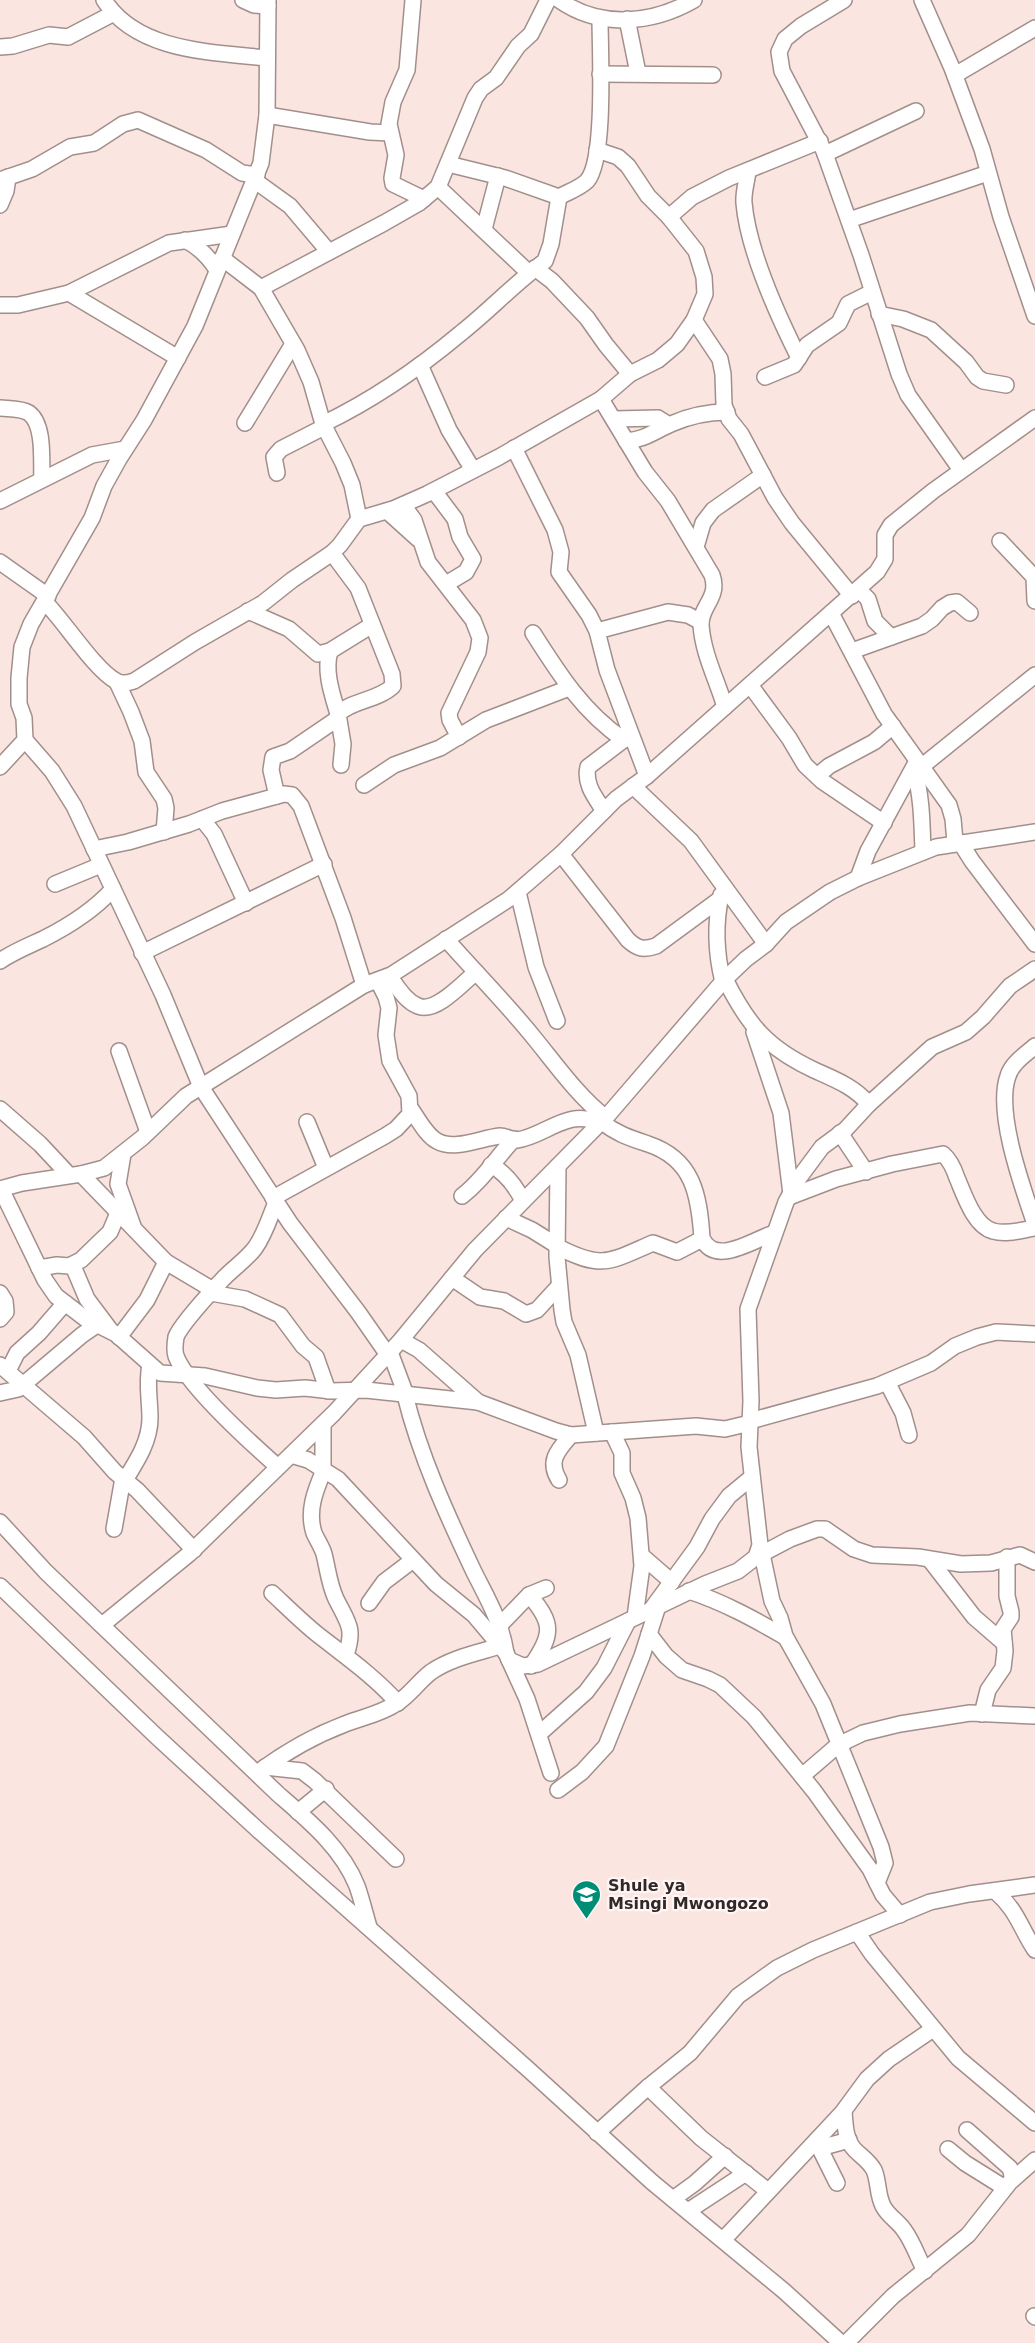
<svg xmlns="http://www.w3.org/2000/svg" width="1035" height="2343" font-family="'DejaVu Sans',sans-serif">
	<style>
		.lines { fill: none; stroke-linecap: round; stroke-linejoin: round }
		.minor-casing { stroke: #a28f8b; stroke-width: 18 }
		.minor { stroke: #fff; stroke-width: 15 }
		.labels { text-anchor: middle; stroke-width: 4.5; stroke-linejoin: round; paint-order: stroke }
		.poi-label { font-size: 16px; font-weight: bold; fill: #302927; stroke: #fef5f4; text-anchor: start }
	</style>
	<rect width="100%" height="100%" fill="#fae5e1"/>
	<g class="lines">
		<defs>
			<g id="minor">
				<path d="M104,0C137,52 212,52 267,58"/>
				<path d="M243,0L254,5L268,6"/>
				<path d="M413,0L407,70L393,102L389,124L396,155L392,178L393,184L424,199"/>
				<path d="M559,0C600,29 652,24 694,0"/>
				<path d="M844,0L801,26L785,39L779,52L782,71L824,151L861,255L899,374L908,395L961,470"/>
				<path d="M922,0L952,68L982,149L1001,217L1035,316"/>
				<path d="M627,19L638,73"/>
				<path d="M0,47L13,46L49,35L68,37L114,13"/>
				<path d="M600,74L713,75"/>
				<path d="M955,75L1035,28"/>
				<path d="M267,115L370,132L390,133"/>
				<path d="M825,154L916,111"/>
				<path d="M448,164L505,178L559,197C568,192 580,188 587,181C606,160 600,50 600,19"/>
				<path d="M748,171C747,181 743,193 744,203C748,250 778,316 799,358"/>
				<path d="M0,180L32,169L70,147L94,143L123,124L138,120L206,150L242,173L257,175"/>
				<path d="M254,180L290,206L329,252"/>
				<path d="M438,187L529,273"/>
				<path d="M0,205L6,191L8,177"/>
				<path d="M669,217L692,197L729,178L820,141"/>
				<path d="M849,220L988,173"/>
				<path d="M484,229L498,176"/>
				<path d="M185,240C199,247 209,257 217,270"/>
				<path d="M222,258L261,288L297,350L311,382L323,424L343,463L352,485L359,519"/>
				<path d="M535,268L552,281L587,318L606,345L630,374"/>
				<path d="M261,288L384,223L419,203L438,187L475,98L481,89L496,78L518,46L531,34L548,0"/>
				<path d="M69,293L178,358"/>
				<path d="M0,305H18L69,293L169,243L232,234"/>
				<path d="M879,314L903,319L931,330L966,362L977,377L983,381L1006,385"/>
				<path d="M694,320L720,359L723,374L724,405L729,419L741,434L775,498L792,523L852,596"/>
				<path d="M420,365L449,430L473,470"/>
				<path d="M765,377L794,365L807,345L839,323L848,304L872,292"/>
				<path d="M601,399L645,472L668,501L712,575C720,598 700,606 701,625C703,654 717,680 725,707"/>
				<path d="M0,408C9,409 21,408 29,413C45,425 41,461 42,479"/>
				<path d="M614,419L658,418L669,425"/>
				<path d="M245,423L293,344"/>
				<path d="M323,424C373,400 418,369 461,333C490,310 515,283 545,261L551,244L559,197"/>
				<path d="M626,441C644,440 655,431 671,424C689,416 707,412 727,412"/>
				<path d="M514,448L555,530L561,552L559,572L589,615L597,631L607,670L647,776"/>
				<path d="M277,473L274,457L281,449L324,427"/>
				<path d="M434,491L455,519L460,537L473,559L466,572L446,584"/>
				<path d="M0,501L92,455L125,449"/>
				<path d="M403,505L414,520L428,562L473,620L480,638L478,652L449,713L450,720L459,737"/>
				<path d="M387,511L418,539"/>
				<path d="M1000,541L1034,577L1035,601"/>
				<path d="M696,547L703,523L713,510L763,475"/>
				<path d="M332,553L358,588L392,674L393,686C377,701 352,700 338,714L343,744L341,765"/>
				<path d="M0,562L48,596"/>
				<path d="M859,590L868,599L875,621L891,637"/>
				<path d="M45,602C64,621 95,670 116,681C122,685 128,683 134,681L195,642L263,603L292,580L332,553L340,545L359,519L393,509L427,494L499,457L601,399L630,374L658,360L677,344L694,320L705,294L704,277L696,251L669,217L648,196L628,166L618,157L597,150"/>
				<path d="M248,611L289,629L318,654L330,651L372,625"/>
				<path d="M831,613L884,714L949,805L953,819L955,842"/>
				<path d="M597,631L668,612L688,615L701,622"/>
				<path d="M533,633C559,674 583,712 624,740"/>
				<path d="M330,651C324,671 332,694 338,714"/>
				<path d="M852,651L922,626L932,619L942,608L950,603L957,602L970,613"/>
				<path d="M117,682L131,712L142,741L146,772L164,799L166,808L164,832"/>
				<path d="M750,685L789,738L805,765L822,781L884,823"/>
				<path d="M25,740L52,771L74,806L163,995L201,1087L290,1223L358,1312L388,1355"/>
				<path d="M0,767L25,740L24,718L19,704V678L22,647L31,624L92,518L104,486L119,459L144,420L195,326L261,163L267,115L268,0"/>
				<path d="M921,767L1035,675"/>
				<path d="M914,769C922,796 922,824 923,852"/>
				<path d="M817,776L829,766L874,742L893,726"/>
				<path d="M364,785L394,765L440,748L486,720L569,688"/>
				<path d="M633,786L691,841L766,944"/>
				<path d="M277,796L271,770L273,757L290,751L337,719"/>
				<path d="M604,811C595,797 584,784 588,767L630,735"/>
				<path d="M202,819L214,834L246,903"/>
				<path d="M960,842L972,861L1035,944"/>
				<path d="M94,849L128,842L189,824L222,811L284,794L292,795L301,806L343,918L364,985"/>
				<path d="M561,854L628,940C638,949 643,950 656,946L720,899"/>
				<path d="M858,878L868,851L917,761"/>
				<path d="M55,884L101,865"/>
				<path d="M518,892L536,967L557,1021"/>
				<path d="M721,895C715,923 716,954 723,982"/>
				<path d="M446,939C475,972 507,1004 535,1039C557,1066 578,1096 606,1118"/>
				<path d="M142,953L324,864"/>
				<path d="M0,961C13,952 28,946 43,939C69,926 93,911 113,889"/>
				<path d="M389,976C397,986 405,1001 418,1006C435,1014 463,983 476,972"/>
				<path d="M725,979C748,1025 767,1048 814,1070C836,1080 853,1086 869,1104"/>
				<path d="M754,1032L781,1113L791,1194"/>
				<path d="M1035,1046C1025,1055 1012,1063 1008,1076C995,1112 1023,1189 1035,1224"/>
				<path d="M119,1051L148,1132"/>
				<path d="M0,1109L40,1144L69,1175"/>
				<path d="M411,1109C418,1119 426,1135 437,1141C454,1151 481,1138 500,1136C506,1136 511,1140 517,1140C544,1137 570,1106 600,1124"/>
				<path d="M307,1122L326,1168"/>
				<path d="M602,1122C617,1134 630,1138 648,1144C693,1159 699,1194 702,1238C715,1267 753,1240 774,1233"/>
				<path d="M840,1133L866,1172"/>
				<path d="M123,1154L118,1184L133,1226"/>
				<path d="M491,1165C506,1173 515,1185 523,1201"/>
				<path d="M558,1166L557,1257L562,1310L564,1322L578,1355L596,1433"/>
				<path d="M81,1174L166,1262L213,1290"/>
				<path d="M0,1189L22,1183L81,1174L104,1168L142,1138L186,1096L364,985L391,975L509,899L561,854L616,799L647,776L877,572L885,559V535L891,525L933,491L1035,418"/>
				<path d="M1,1189L45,1280L56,1296L95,1326"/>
				<path d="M462,1196C483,1180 496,1158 514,1139"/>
				<path d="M789,1197L836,1179L892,1164L943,1154C950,1160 954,1169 957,1178C964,1194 974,1226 993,1231C1006,1235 1022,1230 1035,1228"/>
				<path d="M273,1198L385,1136L396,1129L410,1114L409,1096L390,1061L386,1035L389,1008L386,997L378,981"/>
				<path d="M276,1202C270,1217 265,1234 255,1248C246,1260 232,1269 222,1280C211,1292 181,1324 176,1337C175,1343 174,1350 176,1356C188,1387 252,1444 278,1467"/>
				<path d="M506,1218L532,1230L556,1245"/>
				<path d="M556,1246C602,1270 609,1262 653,1243L677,1252L702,1239"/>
				<path d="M73,1266L87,1299L111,1331"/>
				<path d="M39,1268L57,1265L69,1266L81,1260L110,1232L118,1213"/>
				<path d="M452,1278L480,1297L504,1301L526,1314L537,1310L559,1286"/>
				<path d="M0,1293L5,1301L6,1312L0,1319"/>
				<path d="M211,1293L245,1299L280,1315L303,1346L316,1357L328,1391"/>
				<path d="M119,1337L147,1300L166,1262"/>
				<path d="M401,1340L419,1350L478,1402"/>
				<path d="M390,1352L406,1395"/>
				<path d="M0,1365L84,1437L115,1472L137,1490L194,1550"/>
				<path d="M8,1371L17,1353L39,1333L65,1303"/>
				<path d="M887,1382L903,1413L909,1435"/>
				<path d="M0,1393L18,1389L82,1335L95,1326H100L116,1334L160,1373L205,1376L257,1388L276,1390L305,1388L332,1391L366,1390L478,1402L556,1431L571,1435L696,1426L725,1429L750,1423"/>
				<path d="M405,1395C420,1456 447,1515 474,1572C488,1600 501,1621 506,1653"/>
				<path d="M750,1421L877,1386L931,1363L955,1346L977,1337L996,1332L1035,1334"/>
				<path d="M323,1424V1469"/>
				<path d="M612,1432L622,1453V1473L633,1498L638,1518L642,1566L635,1617"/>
				<path d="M291,1455L308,1460L338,1479L436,1584L474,1615L506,1653L527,1699L551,1773"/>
				<path d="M324,1470C315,1491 307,1511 314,1533C317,1540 322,1547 324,1554C328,1570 329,1584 336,1599C348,1623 355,1628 346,1655"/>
				<path d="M125,1480C137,1461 150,1441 150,1418C150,1400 146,1383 150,1365"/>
				<path d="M559,1480C547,1461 558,1450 571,1435"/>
				<path d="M0,1522L46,1572L278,1794C308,1820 342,1848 357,1886C362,1900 365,1914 369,1927"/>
				<path d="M114,1529L123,1478"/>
				<path d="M762,1554L772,1601L780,1618L785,1636L823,1704L881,1847L885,1863L877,1883"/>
				<path d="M642,1556L672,1582"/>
				<path d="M756,1557L790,1539L817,1529H825L854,1549L872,1555L918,1557L961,1564L991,1563L1020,1555L1035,1562"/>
				<path d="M930,1560L974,1617L1004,1643"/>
				<path d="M0,1586L156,1736L257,1829L529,2070L652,2182L784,2291L841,2343"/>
				<path d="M689,1591C723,1602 754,1619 785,1637"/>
				<path d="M272,1593C286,1606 301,1621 317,1634C345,1656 374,1676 398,1703"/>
				<path d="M529,1595C554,1623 553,1635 531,1666"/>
				<path d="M369,1603L384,1582L413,1560"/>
				<path d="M653,1607L697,1547L712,1519L729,1496L752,1477"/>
				<path d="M102,1625L189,1554L334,1413L401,1340L475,1250L608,1115L725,979L746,959L766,944L786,922L830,892L858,878L936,847L1035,832"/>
				<path d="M500,1625L529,1595L546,1588"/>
				<path d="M649,1634L666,1656L682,1670L708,1679L720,1685L754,1717L814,1791L870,1869L883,1895L900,1915"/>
				<path d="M509,1660L523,1666L538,1664L705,1584L738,1571L756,1557L760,1545L749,1447L751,1401L748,1309L786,1202L799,1178L822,1147L845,1130L869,1104L932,1047L966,1032L983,1017L1010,986L1035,969"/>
				<path d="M982,1714L988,1690L1003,1668L1005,1651L1003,1629L1011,1617V1612L1007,1596V1557"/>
				<path d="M539,1734L586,1692L604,1668L628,1621"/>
				<path d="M265,1767L302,1771L315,1781L396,1859"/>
				<path d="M257,1773C284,1753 313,1736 345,1724C363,1717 381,1714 397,1703C410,1695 419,1681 431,1672C451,1658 477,1653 500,1646"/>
				<path d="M802,1776L838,1745L863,1733L900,1724L970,1713L1035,1716"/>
				<path d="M558,1790L582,1772L606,1746L642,1656L658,1606"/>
				<path d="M298,1812L326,1789"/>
				<path d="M995,1891C1017,1910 1020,1927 1035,1950"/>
				<path d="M857,1932L872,1954L958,2058L1035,2123"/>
				<path d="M648,2087L701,2138L768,2191"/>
				<path d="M844,2111C845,2124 845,2140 855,2150C862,2157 869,2161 874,2170C879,2182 877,2194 883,2206C888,2216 898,2221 904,2230C913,2242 918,2258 925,2271"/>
				<path d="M967,2130L1010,2168L1013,2179"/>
				<path d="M597,2133L648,2087L690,2053L738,1996L777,1968L813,1950L930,1902L969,1894L1035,1885"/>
				<path d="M816,2141L837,2183"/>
				<path d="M820,2148L849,2140"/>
				<path d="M948,2149L965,2163L1005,2188"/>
				<path d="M673,2199L695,2183L725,2156"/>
				<path d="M688,2211L746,2173"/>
				<path d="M723,2240L842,2113L867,2079L889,2059L933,2029"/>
				<path d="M1034,2316L1035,2317"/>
				<path d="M846,2343L893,2296L968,2235L1010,2182L1035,2160"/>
			</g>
		</defs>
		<use href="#minor" class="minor-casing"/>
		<use href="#minor" class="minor"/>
	</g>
	<defs>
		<symbol id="school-pin" viewBox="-11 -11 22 30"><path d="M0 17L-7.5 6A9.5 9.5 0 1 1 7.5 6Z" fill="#008d75" stroke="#fef5f4"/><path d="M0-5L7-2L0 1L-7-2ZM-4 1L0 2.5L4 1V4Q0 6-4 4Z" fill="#fff"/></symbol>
	</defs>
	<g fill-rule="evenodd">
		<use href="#school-pin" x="570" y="1878" width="33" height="45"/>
	</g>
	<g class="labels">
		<g class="poi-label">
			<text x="608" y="1891">Shule ya<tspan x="608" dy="18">Msingi Mwongozo</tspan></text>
		</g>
	</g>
</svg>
